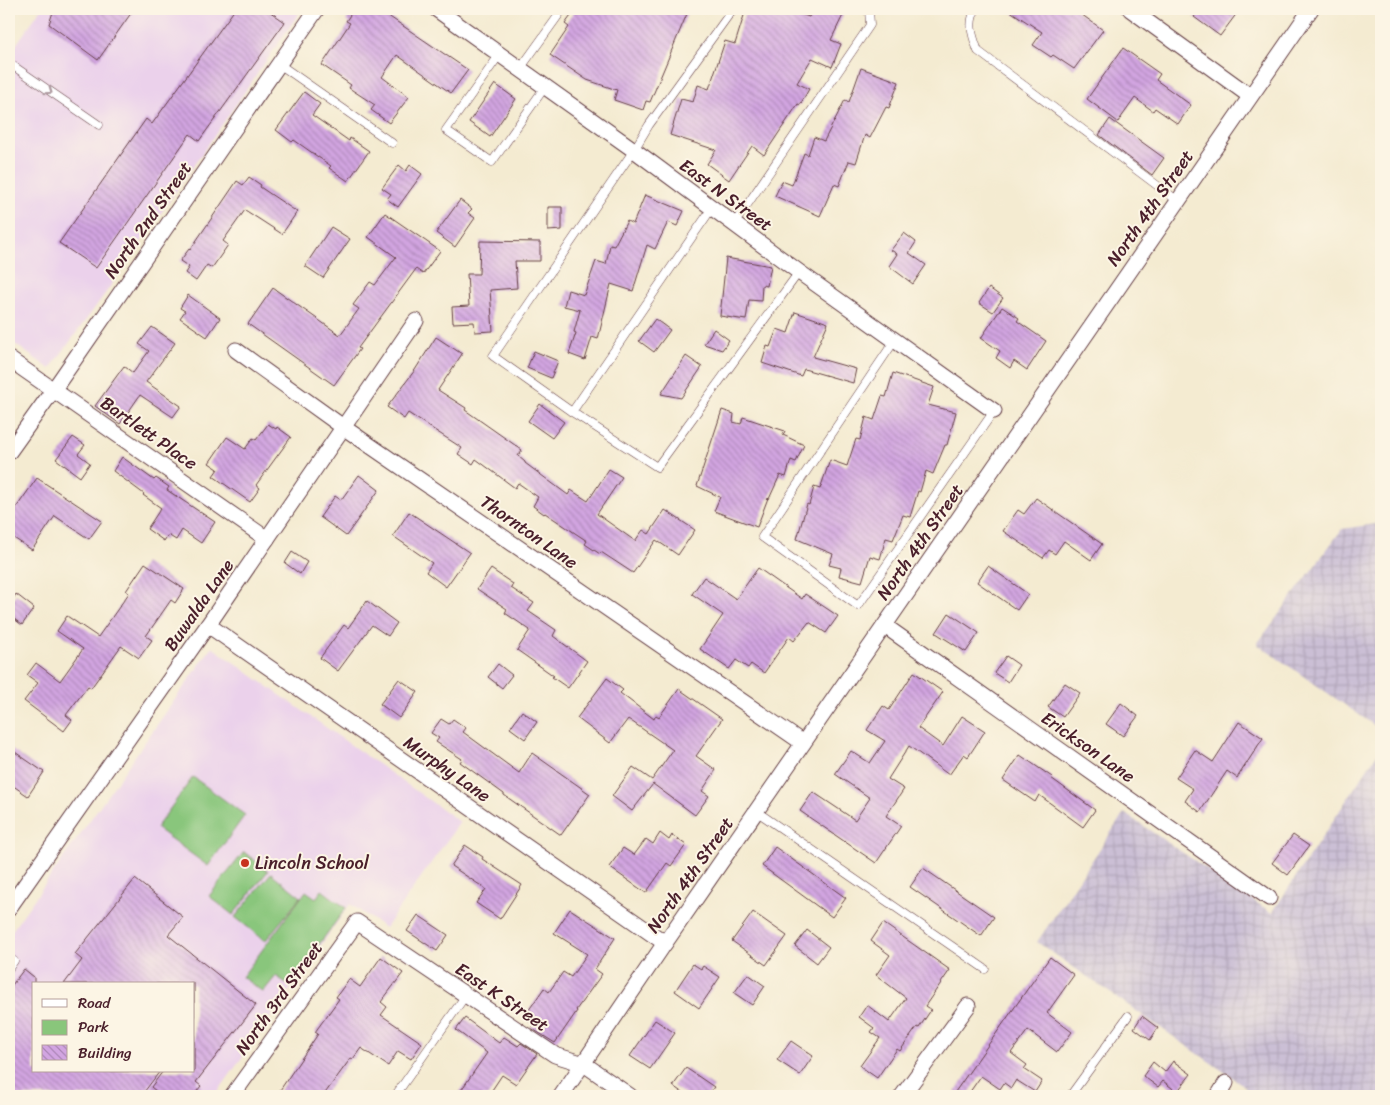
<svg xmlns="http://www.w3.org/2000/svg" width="1390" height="1105" font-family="Sriracha,sans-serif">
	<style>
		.built { fill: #ebd1eb; fill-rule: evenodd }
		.industrial { fill: url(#industrial-grid) }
		.green { fill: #89c67b; stroke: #6a7253 }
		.building { fill: url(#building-back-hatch) }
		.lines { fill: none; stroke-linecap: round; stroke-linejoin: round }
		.lane-casing { stroke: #643e44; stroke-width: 9 }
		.street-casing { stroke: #643e44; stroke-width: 17 }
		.lane { stroke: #fff; stroke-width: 8 }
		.street { stroke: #fff; stroke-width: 15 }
		.oneway { stroke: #ae9aa0 }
		.poi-dot { fill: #c8321e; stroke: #fcf5e5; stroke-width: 2 }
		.labels { text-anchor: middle; stroke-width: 4; stroke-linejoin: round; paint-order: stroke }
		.street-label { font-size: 18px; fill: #4a1f2b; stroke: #fcf5e5 }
		.poi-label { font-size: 18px; fill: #4a1f2b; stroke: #fcf5e5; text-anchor: start }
	</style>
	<defs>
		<pattern id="industrial-grid" width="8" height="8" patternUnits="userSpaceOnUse" patternTransform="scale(1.25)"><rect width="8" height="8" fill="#cbbfd5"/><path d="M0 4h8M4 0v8" fill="none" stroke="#b0a4b7"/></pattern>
		<pattern id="building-back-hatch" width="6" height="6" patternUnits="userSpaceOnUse" patternTransform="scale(1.25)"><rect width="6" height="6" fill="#d2a5e1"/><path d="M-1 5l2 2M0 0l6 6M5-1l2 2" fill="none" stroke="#ac86b7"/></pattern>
	</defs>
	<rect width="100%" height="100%" fill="#fcf5e5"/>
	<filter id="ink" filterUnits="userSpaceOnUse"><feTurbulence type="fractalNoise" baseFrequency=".02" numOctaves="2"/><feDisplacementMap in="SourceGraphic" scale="10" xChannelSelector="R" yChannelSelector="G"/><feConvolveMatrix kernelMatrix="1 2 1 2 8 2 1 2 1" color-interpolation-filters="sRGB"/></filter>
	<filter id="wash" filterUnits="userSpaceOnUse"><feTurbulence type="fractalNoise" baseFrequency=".0096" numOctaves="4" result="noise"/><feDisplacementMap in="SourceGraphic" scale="20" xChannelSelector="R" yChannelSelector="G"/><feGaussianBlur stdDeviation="1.12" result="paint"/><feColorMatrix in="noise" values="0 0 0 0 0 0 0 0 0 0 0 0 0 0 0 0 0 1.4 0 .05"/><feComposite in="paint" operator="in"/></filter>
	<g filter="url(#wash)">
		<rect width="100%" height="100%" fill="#f4ebd1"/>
		<g class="built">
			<path d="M41,9H302L107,291L50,369L9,340V55Z"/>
			<path d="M212,647L460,822L385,928L350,904L215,1096H9V935ZM34,984H194V1071H34Z"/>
		</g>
		<g class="industrial">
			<path d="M1381,523V730L1257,644L1342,529Z"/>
			<path d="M1381,748V1096H1240L1246,1087L1037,942L1124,813L1272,913Z"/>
		</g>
		<g class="green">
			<path d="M193,777L245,815L208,866L156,828Z"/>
			<path d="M244,852L268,871L233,915L209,896Z"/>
			<path d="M271,873L301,897L265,941L235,917Z"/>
			<path d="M322,890L346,908L289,985L276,976L263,992L242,977L306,891L316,898Z"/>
		</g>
		<g id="blocks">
			<g class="building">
				<path d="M54,9H134L98,60L49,24Z"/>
				<path d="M235,9H266L285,22L199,141L190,134L96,268L59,243L146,119L152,124Z"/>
				<path d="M354,9H378L468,70L451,93L397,55L382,77L409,97L389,123L371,110L375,105L349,88L351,85L322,65L350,23L346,21Z"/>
				<path d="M576,9H689L650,102L646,101L643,110L614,100L617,90L587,80L550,55L569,27L565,24Z"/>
				<path d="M746,9H786L809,17L813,9H846L831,40L841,44L832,67L812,58L797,83L809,89L800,105L798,104L764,155L752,146L729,180L707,164L716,150L670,135L681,99L693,102L698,85L709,89L725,41L735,44Z"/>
				<path d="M1007,9H1074L1103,30L1074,69L1053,55L1051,57L1033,45L1042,32Z"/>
				<path d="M1200,9H1240L1220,36L1194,17Z"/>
				<path d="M1123,48L1160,74L1156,80L1191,105L1178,124L1155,108L1153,111L1135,98L1118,122L1087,99Z"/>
				<path d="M861,68L899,82L889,108L886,107L870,138L865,135L856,163L849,161L839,186L834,184L820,216L775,196L782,181L792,185L804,153L808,155L814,137L824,141L845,100L849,102Z"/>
				<path d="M495,84L516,99L490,137L469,122Z"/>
				<path d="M304,92L320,104L312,115L349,141L350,138L369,151L348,181L329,168L331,166L294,140L292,142L276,130Z"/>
				<path d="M1110,119L1164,158L1152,175L1099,135Z"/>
				<path d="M399,165L406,171L410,165L422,174L398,207L387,199L391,194L382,188Z"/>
				<path d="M249,177L261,185L260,187L297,212L282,234L245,210L223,241L228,245L212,268L207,265L196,281L185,273L189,267L180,261L189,249L190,250L237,181L243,185Z"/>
				<path d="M645,195L684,211L677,226L668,222L655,249L647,245L633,291L611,284L598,339L592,337L585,360L569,354L576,333L574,332L580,310L564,306L568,290L584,295L596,261L606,264L610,245L614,246L627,221L633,224Z"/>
				<path d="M460,200L472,209L468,213L475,218L455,247L436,233Z"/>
				<path d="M548,207H562V230L548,231Z"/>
				<path d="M385,213L440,251L423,274L416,269L358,348L360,349L334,385L248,324L273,288L340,335L359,309L353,305L370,282L375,285L396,257L368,237Z"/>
				<path d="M331,227L350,239L323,278L305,266Z"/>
				<path d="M904,233L916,242L909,253L926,265L913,284L889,266L897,254L891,250Z"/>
				<path d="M480,241L540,242V261H515L517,288L490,290L493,331L475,332L474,322L453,323L452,307L469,306L467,274H479Z"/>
				<path d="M726,258L771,266L767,286L762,285L761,301L749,300L746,320L720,316Z"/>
				<path d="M989,288L1003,298L993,312L979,303Z"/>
				<path d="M188,295L220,318L207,337L180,318L185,311L180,308Z"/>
				<path d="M1002,307L1019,318L1017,321L1046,341L1027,370L1014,361L1010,368L996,358L1000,351L981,338Z"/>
				<path d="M795,312L828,323L813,357L856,369L853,383L804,369L801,376L762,363L767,346L770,347L777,329L788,333Z"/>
				<path d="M655,319L670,330L654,352L639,341Z"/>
				<path d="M152,327L175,343L146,382L181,406L173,417L140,395L120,424L95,406L124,366L133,373L149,351L139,344Z"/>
				<path d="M714,329L729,340L722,350L704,344Z"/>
				<path d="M436,337L462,354L438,390L466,408L465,410L522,450L518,456L525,462V463L568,495L571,490L588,501L609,469L622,477L597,514L635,541L643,530L649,534L665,510L695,530L678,555L656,540L633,573L601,552L600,554L585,544L587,541L545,513L544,514L533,506L538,497L518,483L515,488L476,459L473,464L458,454L462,448L408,413L404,419L387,407L415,370Z"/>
				<path d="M534,351L558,361L551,378L527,368Z"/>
				<path d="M686,356L702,367L681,398L661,394Z"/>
				<path d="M893,373L934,387L928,405L956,412L947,445H945L933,474L926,471L920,492L918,491L910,517L903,515L893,540L886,538L880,559L870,556L862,582L839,576L841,568L829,565L833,554L797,539L807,504L809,505L814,487L820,489L830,460L847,466L856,439L860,440L866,417L874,420L882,396L886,397Z"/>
				<path d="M540,404L564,422L552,438L528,421Z"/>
				<path d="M722,410L734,414L733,422L741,424L743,417L785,431L783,435L804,445L796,462L791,460L786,477L780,475L769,499L768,498L757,527L714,511L720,497L697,486Z"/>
				<path d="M268,424L276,429L277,427L291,437L256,485L260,488L250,502L213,476L218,469L209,463L227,437L245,449L253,438L256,440Z"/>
				<path d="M73,437L85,445L78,454L90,463L80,477L56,459Z"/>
				<path d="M122,457L154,480L156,478L169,487L167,490L215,522L201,543L182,530L176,540L168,535L164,541L147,529L161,508L143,495L144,494L113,471Z"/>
				<path d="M359,475L379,490L346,536L320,517L335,496L341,500Z"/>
				<path d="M37,478L102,521L89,539L55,516L32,550L9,535V518Z"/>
				<path d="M1036,498L1102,544L1091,560L1064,541L1055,554L1049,550L1043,558L1003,531L1018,510L1024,514Z"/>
				<path d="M409,512L470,553L446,587L426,572L432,563L393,536Z"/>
				<path d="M292,552L307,562L300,574L285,563Z"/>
				<path d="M145,563L184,589L175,603L171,600L146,636L152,640L139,658L121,646L91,688L88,686L66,715L72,720L64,731L24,701L38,683L27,675L36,663L60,681L83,649L57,631L67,616L98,637L129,593L126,591Z"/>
				<path d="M988,566L1028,594L1017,610L977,582Z"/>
				<path d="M758,568L802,599L805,594L838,616L826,633L809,622L794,641L789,637L764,673L751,664L748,668L736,660L729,669L700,649L723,615L692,594L704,577L736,599Z"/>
				<path d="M491,569L513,584L511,588L534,603L528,611L556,630L553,636L587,661L568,688L552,677L554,676L517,650L530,630L505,613L507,609L477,589Z"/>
				<path d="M16,594L34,608L22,625L9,615V605Z"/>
				<path d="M367,601L397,623L388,636L372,625L338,671L320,658L344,625L348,628Z"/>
				<path d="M949,613L979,633L966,652L936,633Z"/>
				<path d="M1006,656L1019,665L1008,682L994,673Z"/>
				<path d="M498,664L512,675L502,688L488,677Z"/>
				<path d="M914,672L943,692L918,728L943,746L962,716L985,731L968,757L964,754L949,775L909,746L888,779L904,789L886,816L901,826L876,863L800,811L813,792L855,820L870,798L835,774L851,751L870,763L885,741L867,730L883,706L889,710Z"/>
				<path d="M607,678L623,690L620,693L654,719L656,715L659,717L679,689L722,719L696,756L716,770L702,791L709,796L695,815L653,784L632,811L612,796L633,767L652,780L673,750L628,719L610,743L577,718Z"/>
				<path d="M399,679L418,692L399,718L380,704Z"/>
				<path d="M1065,683L1080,693L1063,717L1048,707Z"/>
				<path d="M1121,703L1138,716L1123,736L1106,724Z"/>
				<path d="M522,711L537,722L525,739L510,728Z"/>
				<path d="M441,719L449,724L453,719L466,728L463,732L519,773L532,753L590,794L561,835L504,795V794L460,762L462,759L436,742L439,738L431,733Z"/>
				<path d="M1239,722L1263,738L1237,778L1227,771L1200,812L1185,801L1193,789L1176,778L1195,750L1213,762Z"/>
				<path d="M9,748L44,772L28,796L9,783Z"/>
				<path d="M1020,755L1052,777L1051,778L1095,810L1083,827L1039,795L1035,802L1003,780Z"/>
				<path d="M660,833L669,840L672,835L686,845L671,866L667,863L646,893L609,867L623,848L634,855L646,839L653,844Z"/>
				<path d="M1293,835L1309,846L1288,875L1272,863Z"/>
				<path d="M465,845L483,857L482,859L522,885L500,919L476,903L486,889L451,866Z"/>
				<path d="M775,847L846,898L832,917L762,866Z"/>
				<path d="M923,868L994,917L981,936L910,887Z"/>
				<path d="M135,879L183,917L168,935L256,1005L196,1082L201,1086L193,1096H162L151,1087L163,1071H194V984H64L82,960L75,954Z"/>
				<path d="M570,909L615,938L595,969L602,974L576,1010L577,1011L555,1043L531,1028L534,1024L524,1017L544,988L549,992L563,972L571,977L587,954L554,933Z"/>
				<path d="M753,912L787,936L766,965L732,941Z"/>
				<path d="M418,915L448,935L437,951L407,931Z"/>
				<path d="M883,923L950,970L925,1006L931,1010L919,1028L917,1027L900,1051L897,1049L877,1078L860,1066L880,1038L871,1032L874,1028L859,1017L867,1005L889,1022L906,998L876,975L890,955L871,941Z"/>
				<path d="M807,930L829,947L817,963L795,946Z"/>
				<path d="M381,957L403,973L381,1002L387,1007L381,1015L422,1043L411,1059L398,1051L388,1066L361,1048L353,1059L351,1058L323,1096H276L318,1034L315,1032L339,999L336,997L349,979L360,987Z"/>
				<path d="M1050,957L1074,975L1047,1013L1072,1032L1057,1052L1028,1030L1011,1053L1027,1065L1024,1069L1042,1081L1035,1092L1016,1080L1011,1088L1004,1083L1000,1089L981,1076L967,1096H961L955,1092Z"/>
				<path d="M693,964L701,969L703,966L720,977L699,1008L675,991Z"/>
				<path d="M24,969L34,977V1071H160L141,1096H9V989Z"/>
				<path d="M748,974L765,986L752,1005L734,993Z"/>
				<path d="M1142,1016L1158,1028L1150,1040L1134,1028Z"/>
				<path d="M465,1018L499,1043L504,1037L518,1046L521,1043L537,1054L516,1084L502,1075L488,1096H457L487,1053L456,1030Z"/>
				<path d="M655,1020L675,1033L650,1069L630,1056Z"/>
				<path d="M791,1041L813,1056L800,1075L777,1060Z"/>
				<path d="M1173,1061L1191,1074L1177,1092L1163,1081L1158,1087L1143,1076L1153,1062L1165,1072Z"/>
				<path d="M686,1068L714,1087L707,1096H687L673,1086Z"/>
			</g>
		</g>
	</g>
	<g filter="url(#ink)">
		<use href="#blocks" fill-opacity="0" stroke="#643e44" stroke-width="1"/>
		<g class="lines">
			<defs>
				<g id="lane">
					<path d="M733,9L649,125L634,150L493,356L572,412L657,467L799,272"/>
					<path d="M976,9C967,23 973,37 978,51L1178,201"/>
					<path d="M500,54L446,130L492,162L545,87"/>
					<path d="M9,63L99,125"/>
					<path d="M279,64L392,143"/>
					<path d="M520,69L563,9"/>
					<path d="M734,224L870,25L869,9"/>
					<path d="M895,340L762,537L858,606L994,411"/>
					<path d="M572,412L712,208"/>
					<path d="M756,811L985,969"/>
					<path d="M9,958L14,961L9,968"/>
					<path d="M395,1096L466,995"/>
					<path d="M1070,1096L1128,1016"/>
				</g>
				<g id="street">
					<path d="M436,9L634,150L799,272L994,411"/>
					<path d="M1130,9L1250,96"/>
					<path d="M236,350L343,427L803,743"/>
					<path d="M9,359L267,539"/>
					<path d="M9,452L54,389L317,9"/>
					<path d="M208,625L665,943"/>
					<path d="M885,626L1269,898"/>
					<path d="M9,908L208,625L416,321"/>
					<path d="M232,1096L357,922L555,1055L584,1064L630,1096"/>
					<path d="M561,1096L665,943L1311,9"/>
					<path d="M902,1096L968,1006"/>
					<path d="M1218,1096L1226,1083"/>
				</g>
			</defs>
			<use href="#lane" class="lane-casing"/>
			<use href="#street" class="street-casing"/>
			<use href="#lane" class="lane"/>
			<use href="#street" class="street"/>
		</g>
		<defs><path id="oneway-chevron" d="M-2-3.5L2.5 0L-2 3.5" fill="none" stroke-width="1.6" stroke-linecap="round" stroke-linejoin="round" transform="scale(1.25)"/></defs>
		<use class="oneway" href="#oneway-chevron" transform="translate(49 91) rotate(35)"/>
	</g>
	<circle class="poi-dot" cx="245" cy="863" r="5"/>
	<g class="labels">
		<g class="street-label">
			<text transform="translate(726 195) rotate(36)" y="6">East N Street</text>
			<text transform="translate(1150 208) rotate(-55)" y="6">North 4th Street</text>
			<text transform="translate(148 220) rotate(-55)" y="6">North 2nd Street</text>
			<text transform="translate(149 433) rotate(35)" y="6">Bartlett Place</text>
			<text transform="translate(529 532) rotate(35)" y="6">Thornton Lane</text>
			<text transform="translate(920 542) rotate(-55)" y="6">North 4th Street</text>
			<text transform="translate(199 605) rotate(-55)" y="6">Buwalda Lane</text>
			<text transform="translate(1088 747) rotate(35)" y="6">Erickson Lane</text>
			<text transform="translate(447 769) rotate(35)" y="6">Murphy Lane</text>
			<text transform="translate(690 875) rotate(-55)" y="6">North 4th Street</text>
			<text transform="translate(502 997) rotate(34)" y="6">East K Street</text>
			<text transform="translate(279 998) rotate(-54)" y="6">North 3rd Street</text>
		</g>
		<g class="poi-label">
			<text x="255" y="869">Lincoln School</text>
		</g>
	</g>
	<rect width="1390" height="1105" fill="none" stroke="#fcf5e5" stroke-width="30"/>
	<rect x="32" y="982" width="162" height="90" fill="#fcf5e5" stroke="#b59f9b"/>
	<rect x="42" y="999" width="25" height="8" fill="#ffffff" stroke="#b59f9b"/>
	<text x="78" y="1008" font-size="15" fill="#4a1f2b">Road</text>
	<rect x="42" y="1020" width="25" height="15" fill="#89c67b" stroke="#b59f9b"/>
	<text x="78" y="1032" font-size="15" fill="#4a1f2b">Park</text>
	<rect x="42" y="1045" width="25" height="15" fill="url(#building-back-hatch)" stroke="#b59f9b"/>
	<text x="78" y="1058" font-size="15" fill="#4a1f2b">Building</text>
</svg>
